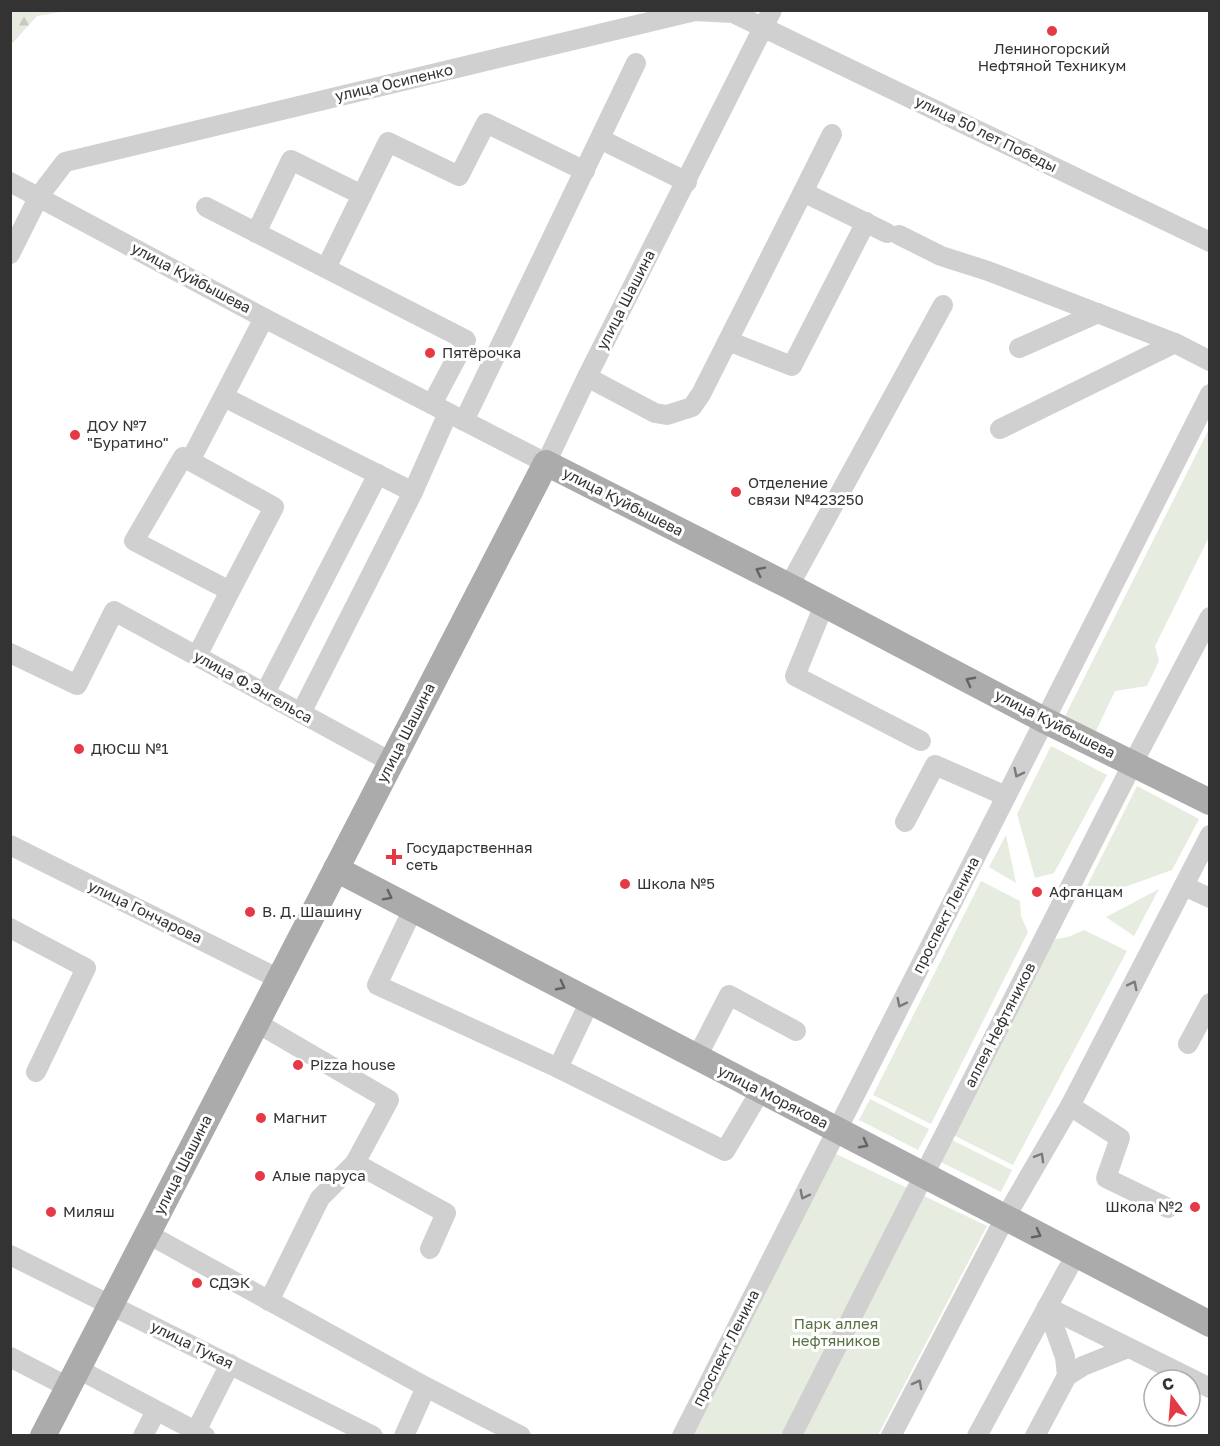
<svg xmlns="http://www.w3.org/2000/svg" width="1220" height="1446" font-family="'Golos Text',sans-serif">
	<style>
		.green { fill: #e6ecdf }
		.forest { fill: url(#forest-firs) }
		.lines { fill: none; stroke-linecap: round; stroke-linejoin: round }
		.minor { stroke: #d0d0d0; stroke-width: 20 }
		.major { stroke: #ababab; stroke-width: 26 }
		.oneway { stroke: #636363 }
		.oneway2 { stroke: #7a7a7a }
		.poi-dot { fill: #e63946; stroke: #fff; stroke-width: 2 }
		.labels { text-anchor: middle; stroke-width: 6; stroke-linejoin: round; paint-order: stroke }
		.poi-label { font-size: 15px; fill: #333; stroke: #fff; text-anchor: start }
		.street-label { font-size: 15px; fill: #333; stroke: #fff }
		.park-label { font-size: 15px; fill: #56703f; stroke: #fff }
	</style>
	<defs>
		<pattern id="forest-firs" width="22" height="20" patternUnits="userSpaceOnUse" patternTransform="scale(1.5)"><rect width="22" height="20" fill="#e6ecdf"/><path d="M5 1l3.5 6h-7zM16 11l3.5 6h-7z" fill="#c6cbc0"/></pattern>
	</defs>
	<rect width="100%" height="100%" fill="#fff"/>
	<g class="green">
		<path d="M1209,429V537L1155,646L1159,661L1147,686L1115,691L1094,735L1063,720Z"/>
		<path d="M1051,746L1107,775L1054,873L1035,878L1017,814Z"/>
		<path d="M1137,786L1199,819L1172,870L1094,898L1087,886Z"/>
		<path d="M1006,835L1016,883L989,867Z"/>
		<path d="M981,881L1020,901L1021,916L1028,932L931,1124L873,1095Z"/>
		<path d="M1159,889L1134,936L1106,917Z"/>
		<path d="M1084,930L1127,951L1013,1165L953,1135L1051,940L1068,937Z"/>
		<path d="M870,1099L929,1129L918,1150L859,1120Z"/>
		<path d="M950,1139L1012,1170L1001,1192L939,1161Z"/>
		<path d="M834,1153L987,1226L878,1435L687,1436Z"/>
	</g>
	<path class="forest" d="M11,10H67V11L37,16L11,45Z"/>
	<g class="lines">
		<g class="minor">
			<path d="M600,139L687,182"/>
			<path d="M10,182L264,318L546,463L587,377L772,10"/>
			<path d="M803,192L832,134"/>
			<path d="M206,207L466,340L432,404"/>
			<path d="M256,233L291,160L362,195"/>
			<path d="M899,235L941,256L988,271L1175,343L1210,361"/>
			<path d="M10,254L39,196L65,162L695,11L733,13L1210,242"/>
			<path d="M326,268L388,142L459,176L486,123L585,171"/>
			<path d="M728,341L792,366L866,222"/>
			<path d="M1019,348L1098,313"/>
			<path d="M587,377L655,413L667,415L692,407L701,394L803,192L887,233"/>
			<path d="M224,397L413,492L448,413"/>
			<path d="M464,421L636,63"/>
			<path d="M1000,429L1175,343"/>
			<path d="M190,461L264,318"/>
			<path d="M789,586L943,305"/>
			<path d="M824,605L795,676L921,741"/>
			<path d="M10,653L77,685L114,611L391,762"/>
			<path d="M197,656L230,591L134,541L183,457L274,507L230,591"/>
			<path d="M265,693L378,474"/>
			<path d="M301,713L413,492"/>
			<path d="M905,822L935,765L1006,796"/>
			<path d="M10,845L279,979"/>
			<path d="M1184,886L1210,898"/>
			<path d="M413,909L377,985L558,1068L725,1151L761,1090"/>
			<path d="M10,928L86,968L36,1072"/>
			<path d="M257,1023L389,1100L355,1163"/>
			<path d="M1188,1044L1210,1003"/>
			<path d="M697,1057L729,995L796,1031"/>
			<path d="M558,1068L590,1001"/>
			<path d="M1070,1106L1120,1138L1106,1178L1168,1208"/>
			<path d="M148,1234L426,1387L521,1436"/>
			<path d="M10,1255L373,1436"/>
			<path d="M269,1301L320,1198L355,1163L446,1213L430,1249"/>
			<path d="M1047,1307L1210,1388"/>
			<path d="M10,1357L68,1387"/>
			<path d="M78,1369L205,1436"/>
			<path d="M1067,1376L1083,1366L1128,1348"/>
			<path d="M196,1431L230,1364"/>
			<path d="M792,1435L1133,763L1210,617"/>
			<path d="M143,1436L156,1411"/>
			<path d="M404,1436L426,1387"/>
			<path d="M682,1436L1210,394"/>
			<path d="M891,1436L1005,1218L1070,1106L1210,835"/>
			<path d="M977,1436L1076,1254"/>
			<path d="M1035,1436L1067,1376L1065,1357L1047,1307"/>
		</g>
		<g class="major">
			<path d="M336,869L1210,1324"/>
			<path d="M43,1436L546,463L789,586L1044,720L1210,802"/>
		</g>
	</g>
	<defs><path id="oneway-chevron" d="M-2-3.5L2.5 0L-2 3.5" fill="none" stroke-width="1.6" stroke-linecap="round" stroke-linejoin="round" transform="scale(1.5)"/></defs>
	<g class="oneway">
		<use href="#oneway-chevron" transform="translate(760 571) rotate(-153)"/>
		<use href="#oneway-chevron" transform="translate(970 681) rotate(-152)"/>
		<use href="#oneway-chevron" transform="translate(388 896) rotate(27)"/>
		<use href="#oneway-chevron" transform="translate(561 986) rotate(28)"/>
		<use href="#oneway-chevron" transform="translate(864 1144) rotate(28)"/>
		<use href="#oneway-chevron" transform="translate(1037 1234) rotate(28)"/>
	</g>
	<g class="oneway2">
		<use href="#oneway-chevron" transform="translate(1018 773) rotate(116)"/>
		<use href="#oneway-chevron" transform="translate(1133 985) rotate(-63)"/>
		<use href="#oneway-chevron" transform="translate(901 1003) rotate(117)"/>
		<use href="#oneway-chevron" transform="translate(1040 1157) rotate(-60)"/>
		<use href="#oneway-chevron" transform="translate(804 1195) rotate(117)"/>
		<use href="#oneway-chevron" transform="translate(918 1384) rotate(-62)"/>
	</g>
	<g class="poi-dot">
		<circle cx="1052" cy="31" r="6"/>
		<circle cx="430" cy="353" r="6"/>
		<circle cx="75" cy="435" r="6"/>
		<circle cx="736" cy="492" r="6"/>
		<circle cx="79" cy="749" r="6"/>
		<path d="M391 848h6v6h6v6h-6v6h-6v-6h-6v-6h6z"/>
		<circle cx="625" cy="884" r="6"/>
		<circle cx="1037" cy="892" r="6"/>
		<circle cx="250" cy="912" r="6"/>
		<circle cx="298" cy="1065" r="6"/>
		<circle cx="261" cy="1118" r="6"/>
		<circle cx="260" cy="1176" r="6"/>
		<circle cx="1195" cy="1207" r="6"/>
		<circle cx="51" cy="1212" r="6"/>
		<circle cx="197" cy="1283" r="6"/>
	</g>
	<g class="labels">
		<g class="poi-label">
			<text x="1052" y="54" text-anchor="middle">Лениногорский<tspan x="1052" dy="17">Нефтяной Техникум</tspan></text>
			<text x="442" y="358">Пятёрочка</text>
			<text x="87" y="431">ДОУ №7<tspan x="87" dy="17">"Буратино"</tspan></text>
			<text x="748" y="488">Отделение<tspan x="748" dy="17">связи №423250</tspan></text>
			<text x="91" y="754">ДЮСШ №1</text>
			<text x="406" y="853">Государственная<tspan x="406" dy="17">сеть</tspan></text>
			<text x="637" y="889">Школа №5</text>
			<text x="1049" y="897">Афганцам</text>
			<text x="262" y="917">В. Д. Шашину</text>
			<text x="310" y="1070">Pizza house</text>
			<text x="273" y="1123">Магнит</text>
			<text x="272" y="1181">Алые паруса</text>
			<text x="1183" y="1212" text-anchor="end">Школа №2</text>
			<text x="63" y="1217">Миляш</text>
			<text x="209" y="1288">СДЭК</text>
		</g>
		<g class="street-label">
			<text transform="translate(394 83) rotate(-13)" y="5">улица Осипенко</text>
			<text transform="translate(986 134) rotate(26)" y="5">улица 50 лет Победы</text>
			<text transform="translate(191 278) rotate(28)" y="5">улица Куйбышева</text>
			<text transform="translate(626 300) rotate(-63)" y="5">улица Шашина</text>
			<text transform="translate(623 502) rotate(27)" y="5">улица Куйбышева</text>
			<text transform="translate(253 687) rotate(29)" y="5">улица Ф.Энгельса</text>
			<text transform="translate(1055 724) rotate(27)" y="5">улица Куйбышева</text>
			<text transform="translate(406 733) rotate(-63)" y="5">улица Шашина</text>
			<text transform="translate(145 912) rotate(26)" y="5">улица Гончарова</text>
			<text transform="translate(946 915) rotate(-63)" y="5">проспект Ленина</text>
			<text transform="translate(1000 1025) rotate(-63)" y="5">аллея Нефтяников</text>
			<text transform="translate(773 1097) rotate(27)" y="5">улица Морякова</text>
			<text transform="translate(183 1165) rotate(-63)" y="5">улица Шашина</text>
			<text transform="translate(192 1345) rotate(26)" y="5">улица Тукая</text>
			<text transform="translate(726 1348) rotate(-63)" y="5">проспект Ленина</text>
		</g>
		<g class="park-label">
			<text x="836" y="1329">Парк аллея<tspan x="836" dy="17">нефтяников</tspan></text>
		</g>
	</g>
	<rect width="1220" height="1446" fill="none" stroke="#333333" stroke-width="24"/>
	<g transform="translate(1172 1398) rotate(344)"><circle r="28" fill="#ffffff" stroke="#adadad" stroke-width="1.5"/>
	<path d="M0-4.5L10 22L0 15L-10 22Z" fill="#e63946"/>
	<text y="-9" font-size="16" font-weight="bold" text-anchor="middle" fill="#333333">С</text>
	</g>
</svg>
